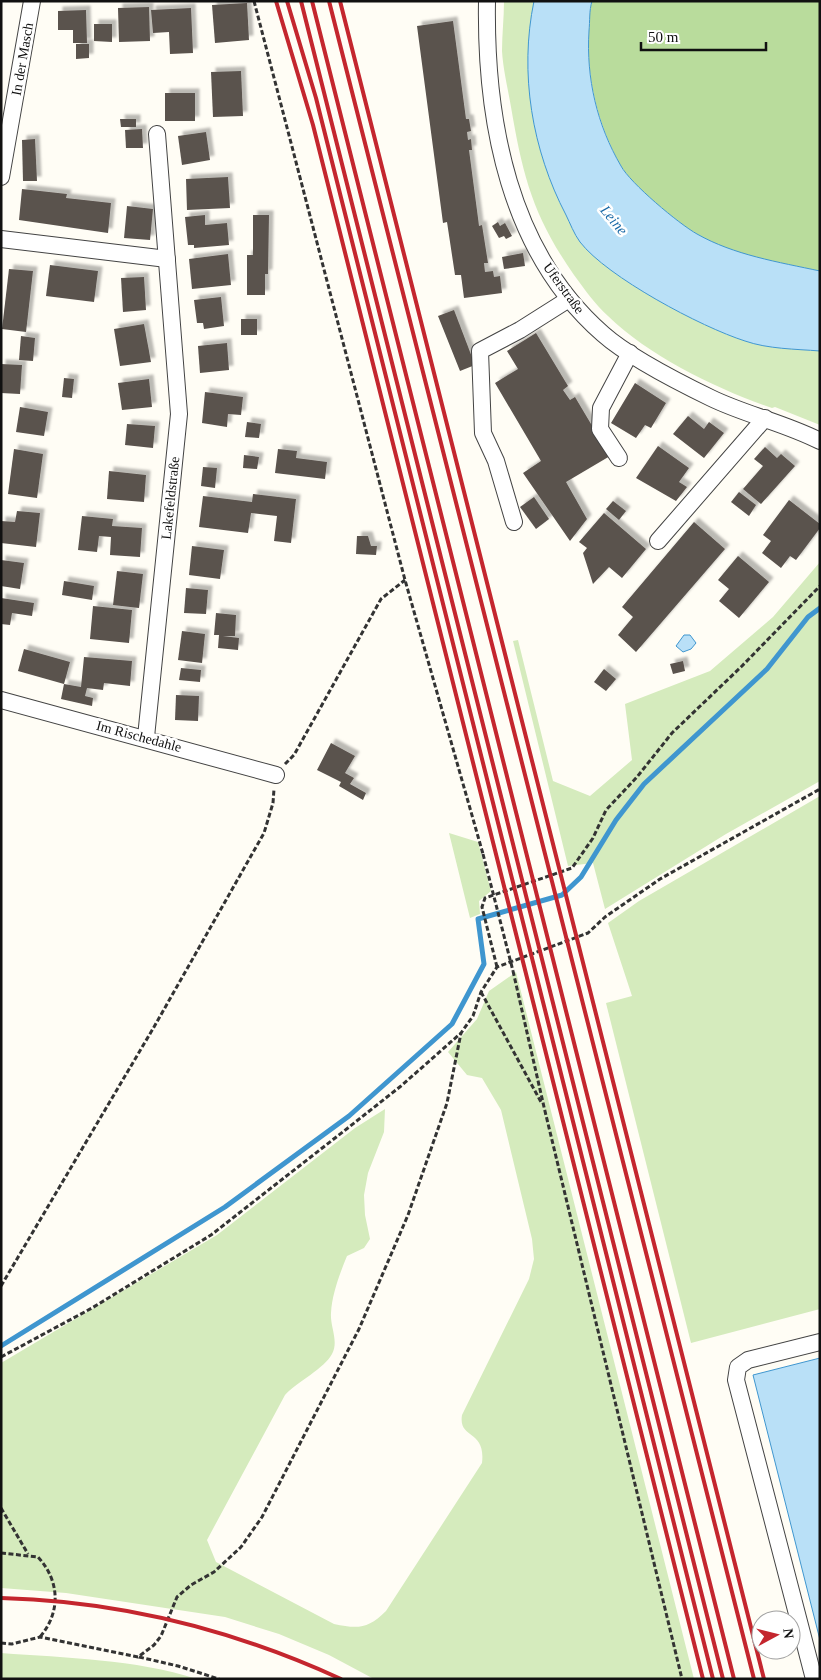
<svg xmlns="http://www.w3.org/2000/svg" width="821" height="1680" font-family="'Times New Roman',serif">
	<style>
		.green { fill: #d5ebbd }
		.forest { fill: #b9dc9c }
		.water { fill: #b9e0f7; stroke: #3f96cf }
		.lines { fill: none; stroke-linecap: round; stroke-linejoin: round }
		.stream { stroke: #3f96cf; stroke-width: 5 }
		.building { fill: #5a524d; filter: url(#shadow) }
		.minor-casing { stroke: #444; stroke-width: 18 }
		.path { stroke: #333; stroke-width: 3; stroke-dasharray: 5 2.5; stroke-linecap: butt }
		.minor { stroke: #fff; stroke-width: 16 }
		.rail { stroke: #c4262e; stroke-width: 4 }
		.path-bridge { stroke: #333; stroke-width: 3; stroke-dasharray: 5 2.5; stroke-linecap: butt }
		.labels { text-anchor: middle; stroke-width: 5; stroke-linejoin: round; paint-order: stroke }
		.street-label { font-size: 14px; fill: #111; stroke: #fff }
		.water-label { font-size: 15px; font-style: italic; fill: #1768a6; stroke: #fff }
	</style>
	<defs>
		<filter id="shadow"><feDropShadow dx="4.5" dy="-4.5" stdDeviation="1" flood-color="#0004"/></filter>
	</defs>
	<rect width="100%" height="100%" fill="#fffdf5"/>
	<g class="green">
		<path d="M504,1H534C519,73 532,150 566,215C570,223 574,234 580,242C607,277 701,327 745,341C768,349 795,349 820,351V425L775,407L772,408C717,389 650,357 608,316C595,304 585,290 574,275C533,216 523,177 511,107C508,89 503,69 502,51C502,34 504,18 504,1Z"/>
		<path d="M820,562V781L726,834L605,909L593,863L568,866L513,641L518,640L553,781L590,796L632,760L625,704L710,671L773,617Z"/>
		<path d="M820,796V1309L691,1343L606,1003L632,996L608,923L639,901Z"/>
		<path d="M449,833L478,842L491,891L479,901L480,914L470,918Z"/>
		<path d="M516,972L694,1679H374L329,1655L279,1634L225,1617L66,1593L1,1588V1363L217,1235L355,1128L385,1109L384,1132L368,1173L364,1195L365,1215L370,1239L364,1248L347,1256C340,1273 332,1294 331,1313C330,1327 339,1341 332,1354C325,1368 297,1382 285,1395L207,1540L216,1562L334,1624C358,1629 368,1629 386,1611L482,1463C486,1429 458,1440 462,1415L529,1279L534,1259L532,1239L501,1110L482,1078L467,1075L448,1052L477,1019L489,991Z"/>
		<path d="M1,1653C67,1658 134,1659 197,1679H1Z"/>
	</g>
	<path class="forest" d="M592,1H820V271C779,262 733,256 697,234C678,223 631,184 621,166C598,125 586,78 589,31C590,21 589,11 592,1Z"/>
	<g class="water">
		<path d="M534,1H592C589,11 590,21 589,31C586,78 597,125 621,166C630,183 679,224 697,234C734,255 778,262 820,271V351C795,349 768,349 745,341C701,327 607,277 580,242C574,234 570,223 566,215C532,150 519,73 534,1Z"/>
		<path d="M684,635H690L696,643L691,649L683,652L676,646Z"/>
		<path d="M820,1358V1640L753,1375Z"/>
	</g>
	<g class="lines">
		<path class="stream" d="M1,1346L225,1207L349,1116L452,1024L484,964L478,919L562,895L581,877L616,820L644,784L767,669L808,617L820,608"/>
	</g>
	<g class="building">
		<path d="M247,3L249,40L215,43L212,5Z"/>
		<path d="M149,7L150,41L119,42L118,8Z"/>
		<path d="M191,8L193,53L170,54L169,32L153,33L151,10Z"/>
		<path d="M86,10L87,43H73V30H58V11Z"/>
		<path d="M453,21L466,119H469L471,131L467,132L468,140L471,139L472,150H469L478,218L479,226L482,225L488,263H484L485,272L493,271L494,277L500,276L502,293L464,298L461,275H455L447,222L443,223L417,26Z"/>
		<path d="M94,24H112V42L94,41Z"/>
		<path d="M76,44H89V58L76,59Z"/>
		<path d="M241,71L243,116L213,117L211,72Z"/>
		<rect x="165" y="93" width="30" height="28"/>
		<path d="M120,119H136V127H121Z"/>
		<path d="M142,129L143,148H126L125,130Z"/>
		<path d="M206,132L210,160L182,165L178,136Z"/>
		<path d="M35,139L37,181H23L22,140Z"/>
		<path d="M228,177L230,208L187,210L186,179Z"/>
		<path d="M22,189L67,194L66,198L111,203L108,233L19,220Z"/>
		<path d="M127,206L153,209L150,240L124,238Z"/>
		<path d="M205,215V225L227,223L229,245L194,248V245H188L185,217Z"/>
		<path d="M253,215H269L268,274H265V295H247V255H253Z"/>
		<path d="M498,222L500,226L505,223L512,236L506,239L504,236L499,238L492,226Z"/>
		<path d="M523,253L525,266L504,269L502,257Z"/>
		<path d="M228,254L231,285L192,289L189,259Z"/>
		<path d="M50,265L98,271L94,302L46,296Z"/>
		<path d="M9,269L33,271L26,332L2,329Z"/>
		<path d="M144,277L146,310L123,312L121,278Z"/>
		<path d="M221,297L224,326L204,329L203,323H197L194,300Z"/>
		<path d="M454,310L475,365L460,371L438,316Z"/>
		<rect x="241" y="319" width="16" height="16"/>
		<path d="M144,324L151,362L120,366L114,329Z"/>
		<path d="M536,333L568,386L563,390L570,400L575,397L610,456L566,482L587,519L570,541L523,473L541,461L495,383L518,369L507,351Z"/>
		<path d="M21,336L35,338L33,361L19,360Z"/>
		<path d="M227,343L229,370L200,373L198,346Z"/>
		<path d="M1,364L22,365L20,394L1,393Z"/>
		<path d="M64,378L74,379L72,398L62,397Z"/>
		<path d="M149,379L152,407L122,410L118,383Z"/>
		<path d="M635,383L666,403L651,428L645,425L636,438L611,423Z"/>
		<path d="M205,392L243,397L241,415L228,414L227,427L202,423Z"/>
		<path d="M20,407L48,412L44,436L16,432Z"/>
		<path d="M688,416L704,429L709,422L724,433L704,458L673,434Z"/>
		<path d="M247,422L261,424L259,438L245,437Z"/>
		<path d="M127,424L155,426L153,448L125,445Z"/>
		<path d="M658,446L689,468L679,482L687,487L676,501L636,478Z"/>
		<path d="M765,447L777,458L781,454L795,466L761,504L743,489L763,466L754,459Z"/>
		<path d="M14,449L43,454L37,498L8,494Z"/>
		<path d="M278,449L297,451L296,458L327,462L325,479L275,473Z"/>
		<path d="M244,455L259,457L257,469L243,468Z"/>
		<path d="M203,467L217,468L215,488L201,486Z"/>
		<path d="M109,471L146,475L144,502L107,499Z"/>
		<path d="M739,492L756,505L749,516L731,502Z"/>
		<path d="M253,494L296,499L291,543L274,541L277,516L251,513L248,533L199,527L203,496L252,502Z"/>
		<path d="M534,497L549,519L536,529L520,507Z"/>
		<path d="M789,500L820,524V528L796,560L790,556L781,568L762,553L771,541L763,535Z"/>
		<path d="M613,501L626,511L619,520L606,509Z"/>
		<path d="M17,511L40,513L36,547L1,543V521L15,522Z"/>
		<path d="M604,513L646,549L622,578L609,567L593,584L583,553L587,548L579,542Z"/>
		<path d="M82,516L113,519L112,526L142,528L140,557L110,555L111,537L99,536L97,552L78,550Z"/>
		<path d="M694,522L725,549L636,652L618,635L633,617L622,607Z"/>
		<path d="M357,536H368L371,546H377L376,555L356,554Z"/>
		<path d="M192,546L224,550L220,579L189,575Z"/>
		<path d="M738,556L769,582L739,618L719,601L729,589L718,580Z"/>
		<path d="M1,560L24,563L20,589L1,586Z"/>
		<path d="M117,571L143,574L139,608L113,605Z"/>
		<path d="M64,581L94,586L92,600L62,595Z"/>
		<path d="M186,588L208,590L206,614L184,613Z"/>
		<path d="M1,598L34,603L32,616L12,613L10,625L1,624Z"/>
		<path d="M93,606L132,610L129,643L90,639Z"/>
		<path d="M216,613L236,615L235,636H223L239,638L238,650L218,648L219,635H214Z"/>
		<path d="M182,631L205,634L202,663L178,660Z"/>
		<path d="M24,649L70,662L64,684L18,671Z"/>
		<path d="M84,657L132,661L130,686L104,683L103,690L87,688L85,696L93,698L92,706L61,699L64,684L81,687Z"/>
		<path d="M683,661L685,671L673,674L670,664Z"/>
		<path d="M181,668L201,670L200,682L179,680Z"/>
		<path d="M604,669L616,679L606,691L594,682Z"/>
		<path d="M176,695L199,696L198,721L175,720Z"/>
		<path d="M331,743L355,756L345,773L354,778L350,784L366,793L363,800L339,786L341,782L317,770Z"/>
	</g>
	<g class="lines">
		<defs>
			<g id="minor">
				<path d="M487,1C485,121 509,252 603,334C630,358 678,382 711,398C746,415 785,423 820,441"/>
				<path d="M1,177L32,1"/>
				<path d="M1,239L167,259"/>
				<path d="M619,458L600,429L601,408L630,353"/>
				<path d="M514,522L496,461L483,433L480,351L520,330L569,299"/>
				<path d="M658,541L765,418"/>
				<path d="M1,700L276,775"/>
				<path d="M146,737L179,414L157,134"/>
				<path d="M814,1679L736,1380L738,1367L748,1360L820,1342"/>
			</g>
		</defs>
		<use href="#minor" class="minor-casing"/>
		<g class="path">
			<path d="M254,1L405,580L483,854"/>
			<path d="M285,764L294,755L381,599L405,580"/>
			<path d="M497,967L482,907L485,898L572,868L593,838L606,810L637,777L672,733L742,666L820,586"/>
			<path d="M513,971L544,1107L682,1679"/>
			<path d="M481,992L541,1102"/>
			<path d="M1,1286L154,1027L264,833L273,803L274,789"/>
			<path d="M1,1357L92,1308L211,1235L344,1131L401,1086L461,1033L473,1016L481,992L497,967L588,933L605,917L660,879L820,789"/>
			<path d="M1,1508L28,1554"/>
			<path d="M1,1553L38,1557C60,1581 61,1612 40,1637"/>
			<path d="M1,1643L12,1644L40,1637L138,1657L154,1645L161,1636L177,1597L191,1585L214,1572L241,1547L262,1517L359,1329L408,1215L447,1103L461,1033"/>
			<path d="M139,1657L178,1666L219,1679"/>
		</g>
		<use href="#minor" class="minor"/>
		<g class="rail">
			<path d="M276,1L313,125L703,1679"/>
			<path d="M287,1L316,98L713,1679"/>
			<path d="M301,1L723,1679"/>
			<path d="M312,1L734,1679"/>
			<path d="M329,1L754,1679"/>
			<path d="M340,1L764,1679"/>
			<path d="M1,1598C119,1601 234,1630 341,1679"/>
		</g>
		<path class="path-bridge" d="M483,854L513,971"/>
	</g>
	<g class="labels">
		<g class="street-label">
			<text transform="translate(22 59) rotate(-80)" y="5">In der Masch</text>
			<text transform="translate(564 288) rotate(54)" y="5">Uferstraße</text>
			<text transform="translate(170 498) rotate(-84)" y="5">Lakefeldstraße</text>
			<text transform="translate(139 736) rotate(15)" y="5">Im Rischedahle</text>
		</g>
		<g class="water-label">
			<text transform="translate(614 220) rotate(50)" y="5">Leine</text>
		</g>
	</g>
	<rect width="821" height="1680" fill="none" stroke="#111111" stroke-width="5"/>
	<g transform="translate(776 1635) rotate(83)"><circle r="24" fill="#ffffff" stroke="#a0a0a0"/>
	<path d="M0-4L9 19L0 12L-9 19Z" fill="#c4262e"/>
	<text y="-8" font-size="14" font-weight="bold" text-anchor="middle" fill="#111111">N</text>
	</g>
	<path d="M641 42v8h125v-8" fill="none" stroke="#111111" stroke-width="2.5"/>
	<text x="648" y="42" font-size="15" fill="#111111" stroke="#ffffff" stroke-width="4" paint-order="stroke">50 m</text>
</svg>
